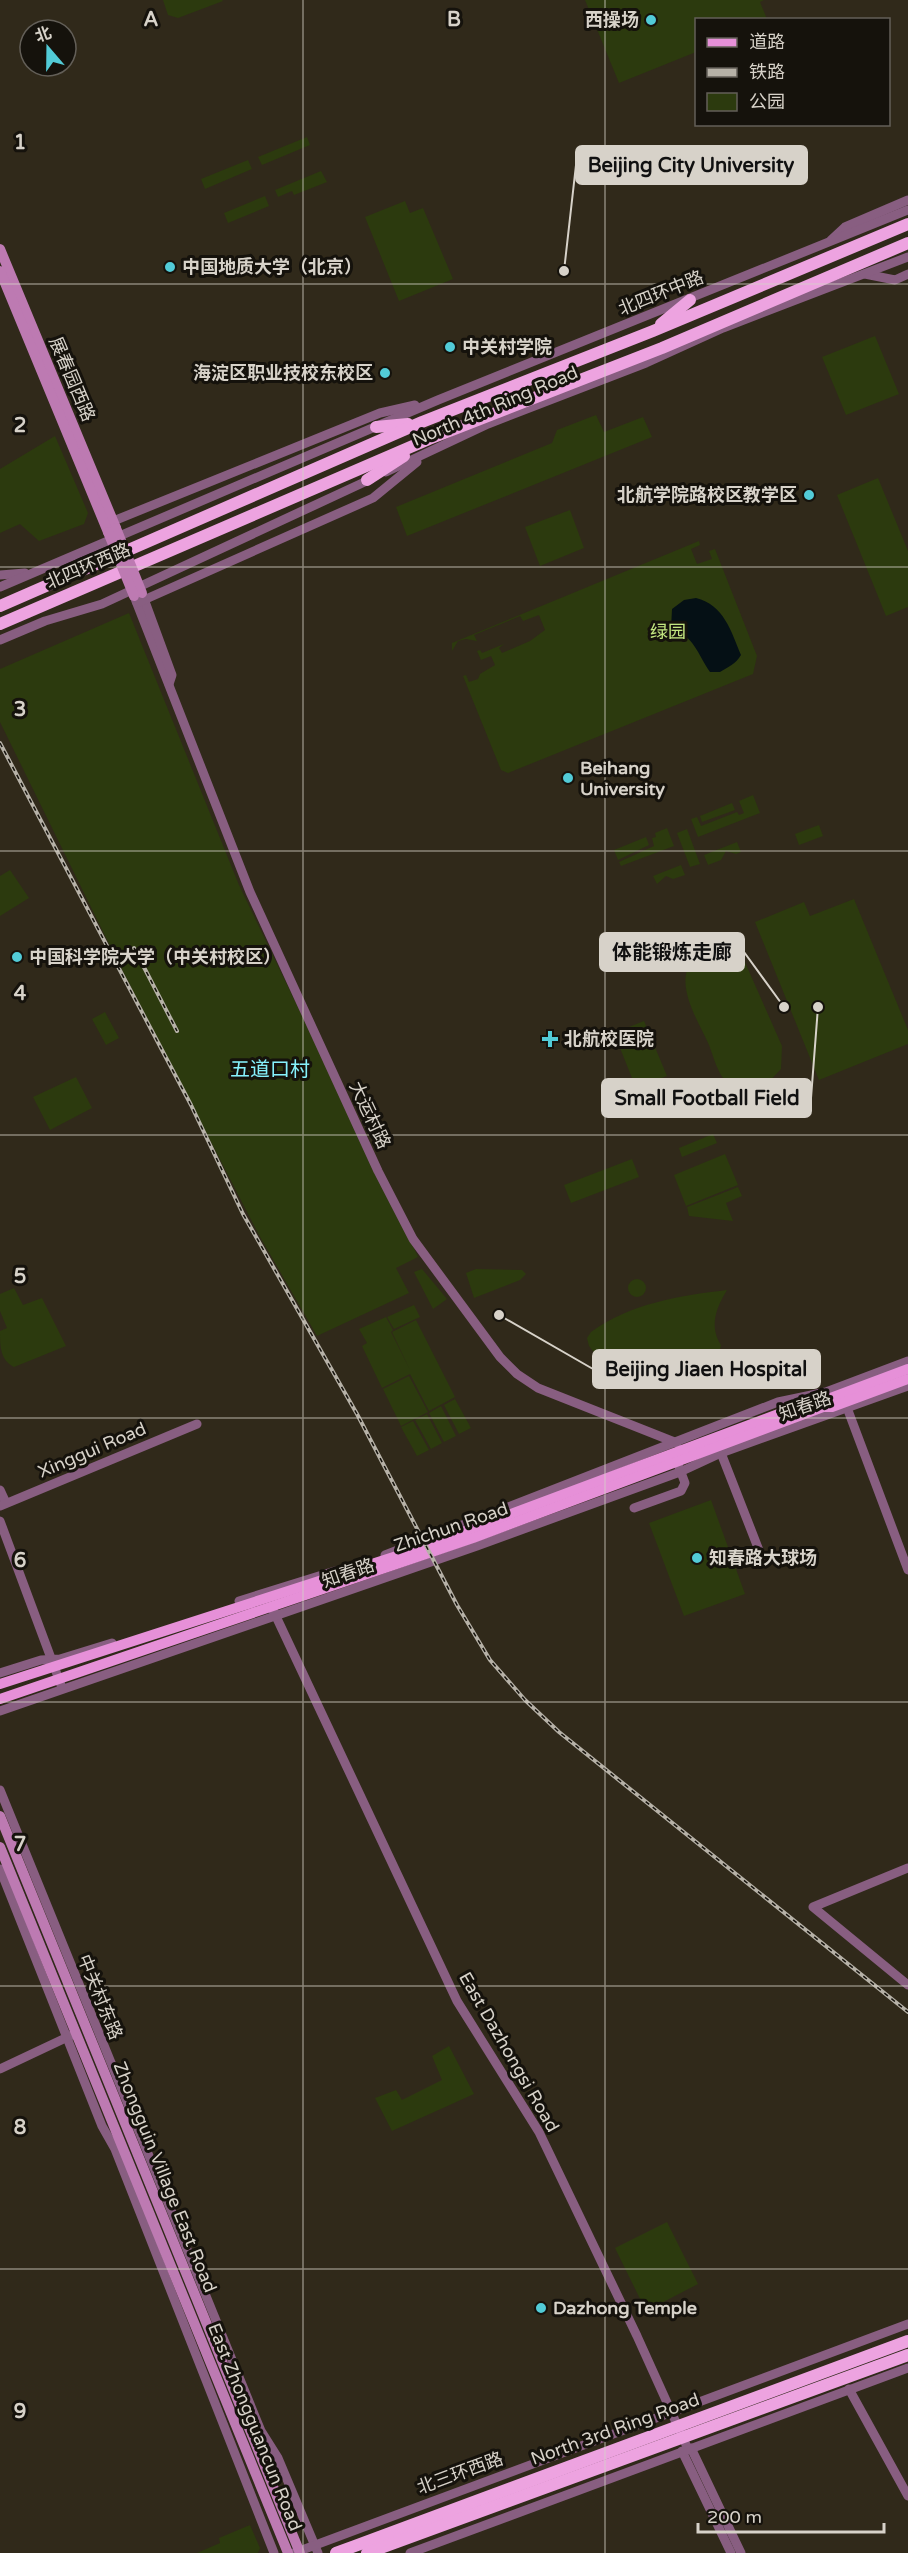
<svg xmlns="http://www.w3.org/2000/svg" width="908" height="2553" font-family="'Varela Round','Noto Sans SC',sans-serif">
	<style>
		.green { fill: #2c3a0e }
		.water { fill: #051015 }
		.lines { fill: none; stroke-linecap: round; stroke-linejoin: round }
		.tertiary { stroke: #885e81; stroke-width: 9 }
		.secondary { stroke: #bd7ab2; stroke-width: 10 }
		.primary { stroke: #e690d8; stroke-width: 10 }
		.trunk { stroke: #eda3e0; stroke-width: 12 }
		.rail-casing { stroke: #b6b1a7; stroke-width: 4 }
		.rail { stroke: #15120c; stroke-width: 1.5; stroke-dasharray: 4.5; stroke-linecap: butt }
		.secondary-bridge { stroke: #bd7ab2; stroke-width: 10 }
		.trunk-bridge { stroke: #eda3e0; stroke-width: 12 }
		.grid { fill: none; stroke: #d7d2c9; stroke-width: 1.5; stroke-opacity: 0.55 }
		.poi-dot { fill: #52cbd7; stroke: #15120c; stroke-width: 2 }
		.labels { text-anchor: middle; stroke-width: 6; stroke-linejoin: round; paint-order: stroke }
		.poi-label { font-size: 18px; font-weight: bold; fill: #d7d2c9; stroke: #15120c; text-anchor: start }
		.street-label { font-size: 18px; fill: #d7d2c9; stroke: #15120c }
		.park-label { font-size: 18px; fill: #c3e681; stroke: #15120c }
		.neighbourhood-label { font-size: 20px; fill: #86f1fc; stroke: #15120c }
		.grid-label { font-size: 20px; text-anchor: middle; font-weight: bold; fill: #d7d2c9; stroke: #15120c; stroke-width: 6; stroke-linejoin: round; paint-order: stroke }
		.leader { fill: none; stroke: #d7d2c9; stroke-width: 2 }
		.callout-dot { fill: #d7d2c9; stroke: #15120c; stroke-width: 2 }
		.callout { fill: #d7d2c9; stroke: #d7d2c9; stroke-width: 2 }
		.callout-label { font-size: 20px; text-anchor: middle; font-weight: bold; fill: #111 }
	</style>
	<rect width="100%" height="100%" fill="#30291a"/>
	<g class="green">
		<path d="M163,0H222L223,1L178,18L168,15Z"/>
		<path d="M585,0H764L760,2L767,19L696,20V52L619,83Z"/>
		<path d="M307,137L310,145L262,165L258,157Z"/>
		<path d="M248,160L252,169L205,189L201,179Z"/>
		<path d="M321,171L327,182L294,195L292,191L278,197L275,190Z"/>
		<path d="M265,196L269,206L228,223L224,213Z"/>
		<path d="M405,201L410,213L423,208L453,279L399,301L365,217Z"/>
		<path d="M875,336L899,394L846,415L822,357Z"/>
		<path d="M596,415L604,432L643,417L652,437L407,536L396,507L552,443L557,430Z"/>
		<path d="M55,436L88,513L84,524L39,541L20,524L0,533V469Z"/>
		<path d="M878,478L908,551V607L886,616L837,495Z"/>
		<path d="M570,510L584,548L540,566L525,527Z"/>
		<path d="M699,541L700,545L691,549L697,564L712,559L709,551L715,549L757,656L753,674L508,773L501,770L463,676L466,675L469,682L478,679L480,674L495,665L491,656L481,660L477,651L480,650L482,653L504,644L499,648L502,653L530,641L545,630L539,615L523,621L520,616L474,635L477,641L466,639L458,641L452,651V643Z"/>
		<path d="M129,613L239,885L418,1257L396,1268L409,1293L317,1336L259,1235L113,952L0,722V669Z"/>
		<path d="M753,795L760,813L698,837L691,819L697,817L701,826L737,812L739,815L744,813L739,801Z"/>
		<path d="M732,803L735,810L702,822L700,816Z"/>
		<path d="M819,825L823,836L799,845L795,834Z"/>
		<path d="M667,828L674,846L621,866L619,862L654,846L652,838L656,837L655,833Z"/>
		<path d="M687,829L700,864L690,867L677,833Z"/>
		<path d="M646,837L649,845L618,860L614,850Z"/>
		<path d="M737,842L741,852L736,854L726,851L721,860L708,865L704,855Z"/>
		<path d="M681,865L685,875L673,879L666,876L657,884L653,876Z"/>
		<path d="M10,870L29,898L0,916V876Z"/>
		<path d="M854,899L908,1030V1044L819,1080L755,922L804,902L810,916Z"/>
		<path d="M710,948L728,950L744,960L782,1046L781,1069L763,1088C749,1091 738,1090 727,1082C718,1075 713,1055 709,1045C694,1012 664,969 710,948Z"/>
		<path d="M105,1012L119,1038L106,1045L92,1019Z"/>
		<path d="M644,1021L667,1076L636,1088L614,1033Z"/>
		<path d="M76,1077L92,1108L50,1130L33,1097Z"/>
		<path d="M713,1134L717,1143L682,1157L679,1148Z"/>
		<path d="M725,1154L738,1185L686,1206L674,1175Z"/>
		<path d="M632,1159L639,1177L571,1203L564,1185Z"/>
		<path d="M738,1187L742,1196L726,1203L733,1221L689,1216L687,1207Z"/>
		<path d="M422,1269L447,1299L433,1309L414,1272Z"/>
		<path d="M476,1269L522,1270L526,1274L520,1280L474,1298L466,1273Z"/>
		<circle cx="637" cy="1288" r="9"/>
		<path d="M14,1288L23,1305L42,1298L66,1346L14,1367C0,1360 0,1346 0,1331L7,1328L0,1311V1294Z"/>
		<path d="M727,1290C716,1308 709,1326 721,1345L719,1354L712,1362L650,1368L599,1359L589,1346L587,1338L591,1332C632,1303 678,1296 727,1290Z"/>
		<path d="M414,1305L420,1317L394,1329L387,1317Z"/>
		<path d="M386,1317L393,1330L391,1332L410,1370L392,1332L416,1320L455,1397L429,1411L410,1374L382,1388L362,1346L367,1343L359,1329Z"/>
		<path d="M409,1376L428,1412L401,1426L383,1389Z"/>
		<path d="M455,1399L471,1428L459,1434L444,1405Z"/>
		<path d="M441,1406L456,1436L444,1442L429,1413Z"/>
		<path d="M427,1414L442,1443L431,1449L415,1420Z"/>
		<path d="M413,1421L429,1450L417,1456L401,1427Z"/>
		<path d="M711,1500L745,1594L684,1616L649,1523Z"/>
		<path d="M449,2046L474,2094L392,2131L375,2098L396,2090L402,2100L442,2080L432,2056Z"/>
		<path d="M667,2222L698,2284L646,2311L615,2248Z"/>
		<path d="M250,2525L260,2548L258,2553H197L220,2543L219,2538Z"/>
	</g>
	<path class="water" d="M696,598C724,605 731,631 741,655C736,664 728,667 720,672H710C698,655 694,635 671,629L672,609L684,600Z"/>
	<g class="lines">
		<g class="tertiary">
			<path d="M831,240L845,227L908,200"/>
			<path d="M865,274L895,280L908,274"/>
			<path d="M386,472L488,424L646,363L723,328L908,257"/>
			<path d="M106,524L380,413L415,405"/>
			<path d="M0,575L25,573"/>
			<path d="M0,587L438,400L908,210"/>
			<path d="M134,596L250,892L378,1171L413,1239L500,1357L517,1374L538,1388L677,1443"/>
			<path d="M143,596L172,675L169,684"/>
			<path d="M137,603L373,498L417,462"/>
			<path d="M0,640L45,621L102,604L371,479"/>
			<path d="M846,1405L908,1570"/>
			<path d="M721,1453L764,1563"/>
			<path d="M0,1490L6,1503"/>
			<path d="M0,1506L197,1424"/>
			<path d="M634,1508L681,1491L685,1483L679,1467"/>
			<path d="M0,1521L61,1685"/>
			<path d="M385,1555L778,1402L826,1392L908,1361"/>
			<path d="M239,1601L335,1571"/>
			<path d="M273,1610L457,2001L539,2132L637,2336L688,2449"/>
			<path d="M0,1673L41,1660L60,1659L112,1643"/>
			<path d="M0,1711L477,1546L680,1472L721,1453L908,1386"/>
			<path d="M0,1790L261,2431L278,2458L318,2553"/>
			<path d="M908,1868L813,1907L908,1985"/>
			<path d="M0,1869L102,2126L115,2149L274,2553"/>
			<path d="M0,2069L72,2035"/>
			<path d="M849,2389L908,2496"/>
			<path d="M691,2448L741,2553"/>
			<path d="M682,2451L731,2553"/>
			<path d="M294,2553L908,2324"/>
			<path d="M410,2553L908,2368"/>
		</g>
		<g class="secondary">
			<path d="M0,249L116,528"/>
			<path d="M0,271L108,532"/>
			<path d="M0,1816L300,2553"/>
			<path d="M0,1847L288,2553"/>
		</g>
		<g class="primary">
			<path d="M0,1684L409,1552L816,1400L828,1399L908,1369"/>
			<path d="M0,1699L473,1538L823,1407H832L908,1379"/>
		</g>
		<g class="trunk">
			<path d="M661,324L690,300"/>
			<path d="M376,427L408,424"/>
			<path d="M367,480L404,456"/>
			<path d="M0,606L422,422L653,331L908,224"/>
			<path d="M0,624L429,439L662,348L908,243"/>
		</g>
		<defs>
			<g id="rail">
				<path d="M0,743L191,1105L243,1214L357,1414L457,1605L490,1660L525,1700L559,1732L908,2012"/>
				<path d="M134,948L177,1031"/>
			</g>
		</defs>
		<use href="#rail" class="rail-casing"/>
		<use href="#rail" class="rail"/>
		<g class="secondary-bridge">
			<path d="M116,528L142,593"/>
			<path d="M108,532L134,596"/>
		</g>
		<g class="trunk-bridge">
			<path d="M336,2553L908,2341"/>
			<path d="M367,2553L908,2355"/>
		</g>
	</g>
	<path class="grid" d="M303,0V2553M605,0V2553M0,284H908M0,567H908M0,851H908M0,1135H908M0,1418H908M0,1702H908M0,1986H908M0,2269H908"/>
	<g class="poi-dot">
		<circle cx="651" cy="20" r="6"/>
		<circle cx="170" cy="267" r="6"/>
		<circle cx="450" cy="347" r="6"/>
		<circle cx="385" cy="373" r="6"/>
		<circle cx="809" cy="495" r="6"/>
		<circle cx="568" cy="778" r="6"/>
		<circle cx="17" cy="957" r="6"/>
		<path d="M547 1030h6v6h6v6h-6v6h-6v-6h-6v-6h6z"/>
		<circle cx="697" cy="1558" r="6"/>
		<circle cx="541" cy="2308" r="6"/>
	</g>
	<g class="labels">
		<g class="poi-label">
			<text x="639" y="26" text-anchor="end">西操场</text>
			<text x="182" y="273">中国地质大学（北京）</text>
			<text x="462" y="353">中关村学院</text>
			<text x="373" y="379" text-anchor="end">海淀区职业技校东校区</text>
			<text x="797" y="501" text-anchor="end">北航学院路校区教学区</text>
			<text x="580" y="774">Beihang<tspan x="580" dy="21">University</tspan></text>
			<text x="29" y="963">中国科学院大学（中关村校区）</text>
			<text x="564" y="1045">北航校医院</text>
			<text x="709" y="1564">知春路大球场</text>
			<text x="553" y="2314">Dazhong Temple</text>
		</g>
		<g class="street-label">
			<text transform="translate(661 293) rotate(-22)" y="6">北四环中路</text>
			<text transform="translate(72 379) rotate(67)" y="6">展春园西路</text>
			<text transform="translate(495 406) rotate(-23)" y="6">North 4th Ring Road</text>
			<text transform="translate(88 566) rotate(-23)" y="6">北四环西路</text>
			<text transform="translate(370 1115) rotate(65)" y="6">大运村路</text>
			<text transform="translate(805 1406) rotate(-19)" y="6">知春路</text>
			<text transform="translate(92 1450) rotate(-23)" y="6">Xinggui Road</text>
			<text transform="translate(451 1527) rotate(-19)" y="6">Zhichun Road</text>
			<text transform="translate(348 1573) rotate(-19)" y="6">知春路</text>
			<text transform="translate(100 1997) rotate(68)" y="6">中关村东路</text>
			<text transform="translate(509 2052) rotate(60)" y="6">East Dazhongsi Road</text>
			<text transform="translate(165 2177) rotate(68)" y="6">Zhongguin Village East Road</text>
			<text transform="translate(255 2427) rotate(68)" y="6">East Zhongguancun Road</text>
			<text transform="translate(615 2429) rotate(-20)" y="6">North 3rd Ring Road</text>
			<text transform="translate(460 2473) rotate(-20)" y="6">北三环西路</text>
		</g>
		<g class="park-label">
			<text x="668" y="638">绿园</text>
		</g>
		<g class="neighbourhood-label">
			<text x="270" y="1076">五道口村</text>
		</g>
	</g>
	<g class="grid-label">
		<text x="151" y="26">A</text>
		<text x="454" y="26">B</text>
		<text x="20" y="149">1</text>
		<text x="20" y="432">2</text>
		<text x="20" y="716">3</text>
		<text x="20" y="1000">4</text>
		<text x="20" y="1283">5</text>
		<text x="20" y="1567">6</text>
		<text x="20" y="1851">7</text>
		<text x="20" y="2134">8</text>
		<text x="20" y="2418">9</text>
	</g>
	<path class="leader" d="M564 271L576 165M784 1007L744 952M818 1007L811 1098M499 1315L593 1369"/>
	<g class="callout-dot">
		<circle cx="564" cy="271" r="6"/>
		<circle cx="784" cy="1007" r="6"/>
		<circle cx="818" cy="1007" r="6"/>
		<circle cx="499" cy="1315" r="6"/>
	</g>
	<g class="callout">
		<rect x="576" y="146" width="231" height="38" rx="6"/>
		<rect x="600" y="933" width="144" height="38" rx="6"/>
		<rect x="602" y="1079" width="209" height="38" rx="6"/>
		<rect x="593" y="1350" width="227" height="38" rx="6"/>
	</g>
	<g class="callout-label">
		<text x="691" y="172">Beijing City University</text>
		<text x="672" y="959">体能锻炼走廊</text>
		<text x="707" y="1105">Small Football Field</text>
		<text x="706" y="1376">Beijing Jiaen Hospital</text>
	</g>
	<rect x="695" y="18" width="195" height="108" fill="#15120c" stroke="#635f58" stroke-width="1.5"/>
	<rect x="707" y="38" width="30" height="9" fill="#e690d8" stroke="#635f58" stroke-width="1.5"/>
	<text x="749" y="48" font-size="18" fill="#d7d2c9">道路</text>
	<rect x="707" y="68" width="30" height="9" fill="#b6b1a7" stroke="#635f58" stroke-width="1.5"/>
	<text x="749" y="78" font-size="18" fill="#d7d2c9">铁路</text>
	<rect x="707" y="93" width="30" height="18" fill="#2c3a0e" stroke="#635f58" stroke-width="1.5"/>
	<text x="749" y="108" font-size="18" fill="#d7d2c9">公园</text>
	<g transform="translate(48 48) rotate(340)"><circle r="28" fill="#15120c" stroke="#635f58" stroke-width="1.5"/>
	<path d="M0-4.5L10 22L0 15L-10 22Z" fill="#52cbd7"/>
	<text y="-9" font-size="16" font-weight="bold" text-anchor="middle" fill="#d7d2c9">北</text>
	</g>
	<path d="M698 2523v9h186v-9" fill="none" stroke="#d7d2c9" stroke-width="3"/>
	<text x="707" y="2523" font-size="18" fill="#d7d2c9" stroke="#15120c" stroke-width="4.5" paint-order="stroke">200 m</text>
</svg>
